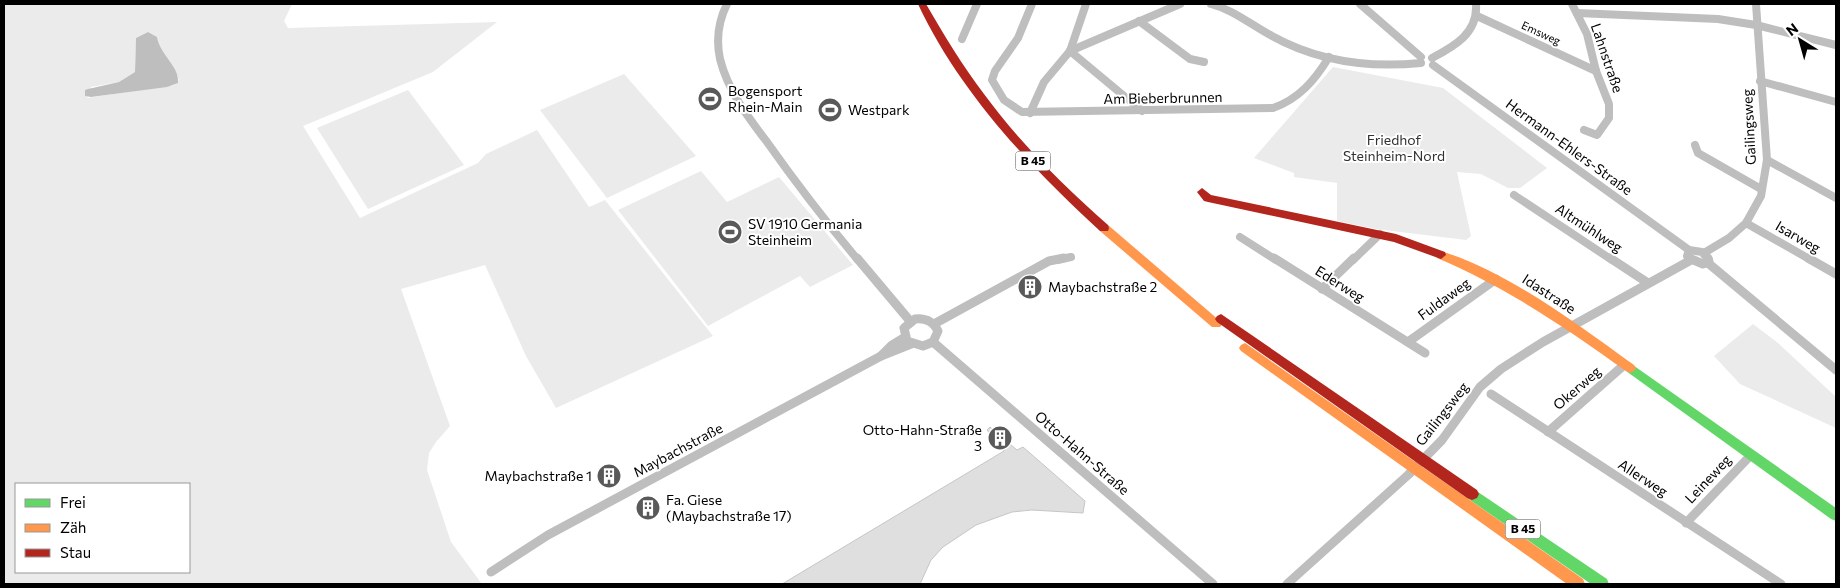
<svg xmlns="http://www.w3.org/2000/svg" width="1840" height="588" font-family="Commissioner,sans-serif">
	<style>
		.green { fill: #ebebeb; fill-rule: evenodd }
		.water { fill: #bebebe }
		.building { fill: #dfdfdf; stroke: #c6c6c6 }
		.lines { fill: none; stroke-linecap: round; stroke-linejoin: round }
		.street-far1 { stroke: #bebebe; stroke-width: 8 }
		.street { stroke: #bebebe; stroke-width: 9 }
		.fast { fill: #63d668; fill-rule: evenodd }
		.slow { fill: #ff974d; fill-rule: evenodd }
		.jam { fill: #b3261e; fill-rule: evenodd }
		.labels { text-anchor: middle; stroke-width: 4; stroke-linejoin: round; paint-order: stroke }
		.far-street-label { font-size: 11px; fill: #000; stroke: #fff }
		.shield { fill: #fff; stroke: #4c4c4c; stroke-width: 1 }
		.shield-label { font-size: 12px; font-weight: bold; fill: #000 }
		.street-label { font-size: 14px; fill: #000; stroke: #fff }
		.poi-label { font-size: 14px; fill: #000; stroke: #fff; text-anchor: start }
		.park-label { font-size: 14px; fill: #323232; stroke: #fff }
	</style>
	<rect width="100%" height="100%" fill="#fff"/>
	<g class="green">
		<path d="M4,4H292L284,21L288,28L497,22L433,72L303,126L360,218L478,163L486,154L537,130L589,207L605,200L713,336L556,408L526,356L485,265L401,289L450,426L436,442L429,453L427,470L451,542L482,584H4ZM148,32L157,37C160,54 173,64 179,80L174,85L87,98L91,87L119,82L135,72L136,38ZM16,484H189V572H16Z"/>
		<path d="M1333,67L1443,88L1547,168L1520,188H1508L1481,174L1457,172L1471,236L1466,240L1376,229L1337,221V183L1294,177V173L1254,158Z"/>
		<path d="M624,74L696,156L607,198L540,110Z"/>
		<path d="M408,90L464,165L368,209L317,128Z"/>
		<path d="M701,171L727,202L779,177L853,265L810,287L800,276L708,326L618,210Z"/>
		<path d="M1753,324L1778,343L1836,397V428L1740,384L1714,356Z"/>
	</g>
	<path class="water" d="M148,32L157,37C160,55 180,67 178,83L167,87L91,97L85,96V90L88,89L119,82L135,72L136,38Z"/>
	<path class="building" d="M990,427L1017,450L1023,447L1085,501L1083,513L1032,510L1012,512L976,525L943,547L931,560L920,584H782L1004,451L987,430Z"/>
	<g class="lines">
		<g class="street-far1">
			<path d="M727,4C718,22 716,40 720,59C728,91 748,117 767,142C796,183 826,222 858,260"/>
			<path d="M1032,4L1018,38L995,71L992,80L1004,100L1022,112L1273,108C1299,99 1315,80 1329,57"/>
			<path d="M1211,4C1234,10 1251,25 1272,36C1317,61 1370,68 1421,63"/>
			<path d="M1360,4L1421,57"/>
			<path d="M1572,4L1587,34L1596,71L1609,104V118L1597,135L1584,130"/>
			<path d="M1577,13L1718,19L1756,25L1836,45"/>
			<path d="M1477,16L1596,71"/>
			<path d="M1139,21L1190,59L1204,62"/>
			<path d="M962,39L977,4"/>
			<path d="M1070,51L1180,4"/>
			<path d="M1070,51L1142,111"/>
			<path d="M1432,58C1455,46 1478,33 1476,4"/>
			<path d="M1433,65L1689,250"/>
			<path d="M1760,81L1836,102"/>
			<path d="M1030,113L1044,82L1070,51L1086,4"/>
			<path d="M1695,145L1698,153L1761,189"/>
			<path d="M1767,160L1836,198"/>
			<path d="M1514,195L1612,260"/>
			<path d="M1746,223L1811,260"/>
			<path d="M1240,237L1276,260"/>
			<path d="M1704,253L1729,238L1746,223L1761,196L1767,160L1756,4"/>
			<path d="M1057,260L1071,257"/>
			<path d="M1353,260L1380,234"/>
			<path d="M1690,260L1687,256L1689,250L1702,252L1709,260"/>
		</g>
		<g class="street">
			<path d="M857,258L910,321"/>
			<path d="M1274,258L1425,353"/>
			<path d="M1610,258L1648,283"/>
			<path d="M1689,258L1703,264L1709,262L1708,258"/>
			<path d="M1808,258L1836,274"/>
			<path d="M1708,263L1836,370"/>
			<path d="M1322,289L1354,258"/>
			<path d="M915,319C926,318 933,321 938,331L933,342L923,346L907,341L904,328Z"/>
			<path d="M934,324L1049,261L1064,258"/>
			<path d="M933,342L1213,584"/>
			<path d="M1408,342L1496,279"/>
			<path d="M881,356L892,345L905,337"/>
			<path d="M1491,394L1781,584"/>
			<path d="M1548,432L1624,365"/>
			<path d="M1686,523L1751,455"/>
			<path d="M491,572L548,535L881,356L911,344"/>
			<path d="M1287,584L1408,475L1442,440L1480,387L1501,369L1543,342L1691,260"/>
		</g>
		<g class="fast">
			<path d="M1630,363L1836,508V521L1831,519L1626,371L1624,368L1626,365Z"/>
			<path d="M1472,488L1607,579L1609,584H1591L1467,498L1465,494L1467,490Z"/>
		</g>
		<g class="slow">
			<path d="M1104,224L1108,225L1220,321L1222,324L1220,327H1212L1100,231L1099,228L1100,225Z"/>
			<path d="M1441,251C1510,273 1576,323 1634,365L1636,368L1634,371L1630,373L1626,371C1566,328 1506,287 1437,258L1436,255L1437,252Z"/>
			<path d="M1245,343L1583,579L1585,584H1567L1241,351L1239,348L1241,345Z"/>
		</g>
		<g class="jam">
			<path d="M918,4H926C944,35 962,65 984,94C1020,143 1063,185 1108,225L1109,228L1108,231H1100C1030,167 958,90 918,4Z"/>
			<path d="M1202,188L1211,195L1396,234L1445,252L1446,255L1441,259L1394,242L1208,202L1204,201L1197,192Z"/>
			<path d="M1221,314L1477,490L1479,494L1477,498L1472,500L1467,498L1217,322L1215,319L1217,316Z"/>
		</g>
	</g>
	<defs>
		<symbol id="stadium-disc" viewBox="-11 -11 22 22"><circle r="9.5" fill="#595959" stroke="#fff"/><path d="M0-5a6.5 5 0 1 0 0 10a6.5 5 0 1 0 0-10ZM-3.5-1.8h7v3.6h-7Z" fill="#fff"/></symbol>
		<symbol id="building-disc" viewBox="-11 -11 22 22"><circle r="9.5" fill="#595959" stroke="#fff"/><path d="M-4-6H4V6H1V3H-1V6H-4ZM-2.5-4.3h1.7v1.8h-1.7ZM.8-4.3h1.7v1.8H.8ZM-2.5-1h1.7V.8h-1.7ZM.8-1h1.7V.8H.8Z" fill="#fff"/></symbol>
	</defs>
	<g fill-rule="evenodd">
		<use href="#stadium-disc" x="696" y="85" width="28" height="28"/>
		<use href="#stadium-disc" x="816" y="96" width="28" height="28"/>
		<use href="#stadium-disc" x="716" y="218" width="28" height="28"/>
		<use href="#building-disc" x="1016" y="273" width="28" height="28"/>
		<use href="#building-disc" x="986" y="424" width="28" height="28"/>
		<use href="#building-disc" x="595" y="462" width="28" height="28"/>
		<use href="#building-disc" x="634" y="494" width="28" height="28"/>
	</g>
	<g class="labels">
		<g class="far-street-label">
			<text transform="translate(1541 33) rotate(25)" y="4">Emsweg</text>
		</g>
		<g class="shield">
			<rect x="1015.5" y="151.5" width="35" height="19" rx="4"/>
			<rect x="1505.5" y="519.5" width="35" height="19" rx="4"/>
		</g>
		<g class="shield-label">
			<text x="1033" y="165">B 45</text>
			<text x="1523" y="533">B 45</text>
		</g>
		<g class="street-label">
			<text transform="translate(1607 58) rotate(71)" y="5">Lahnstraße</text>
			<text transform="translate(1163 98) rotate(-1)" y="5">Am Bieberbrunnen</text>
			<text transform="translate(1749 127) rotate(-93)" y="5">Gailingsweg</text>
			<text transform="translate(1569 147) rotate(36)" y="5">Hermann-Ehlers-Straße</text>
			<text transform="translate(1589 228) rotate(33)" y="5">Altmühlweg</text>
			<text transform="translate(1798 237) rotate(30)" y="5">Isarweg</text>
			<text transform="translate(1340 284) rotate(32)" y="5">Ederweg</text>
			<text transform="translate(1549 294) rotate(33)" y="5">Idastraße</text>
			<text transform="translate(1444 299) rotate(-36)" y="5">Fuldaweg</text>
			<text transform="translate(1577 388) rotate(-41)" y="5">Okerweg</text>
			<text transform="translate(1442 414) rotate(-52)" y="5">Gailingsweg</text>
			<text transform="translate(678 450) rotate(-28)" y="5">Maybachstraße</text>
			<text transform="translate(1082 453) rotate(41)" y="5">Otto-Hahn-Straße</text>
			<text transform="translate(1643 478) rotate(33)" y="5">Allerweg</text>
			<text transform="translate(1708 479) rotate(-47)" y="5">Leineweg</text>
		</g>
		<g class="poi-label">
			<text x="728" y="96">Bogensport<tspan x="728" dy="16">Rhein-Main</tspan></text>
			<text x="848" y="115">Westpark</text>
			<text x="748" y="229">SV 1910 Germania<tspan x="748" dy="16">Steinheim</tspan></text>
			<text x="1048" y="292">Maybachstraße 2</text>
			<text x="982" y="435" text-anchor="end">Otto-Hahn-Straße<tspan x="982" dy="16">3</tspan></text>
			<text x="592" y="481" text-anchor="end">Maybachstraße 1</text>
			<text x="666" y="505">Fa. Giese<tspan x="666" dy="16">(Maybachstraße 17)</tspan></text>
		</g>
		<g class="park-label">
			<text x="1394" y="145">Friedhof<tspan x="1394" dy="16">Steinheim-Nord</tspan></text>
		</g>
	</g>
	<rect width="1840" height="588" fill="none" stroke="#000000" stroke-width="10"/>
	<rect x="15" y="483" width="175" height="90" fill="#ffffff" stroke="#999999"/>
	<rect x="25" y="499" width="25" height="8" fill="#63d668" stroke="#999999"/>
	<text x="60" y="508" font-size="15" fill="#000000">Frei</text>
	<rect x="25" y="524" width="25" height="8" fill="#ff974d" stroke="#999999"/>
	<text x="60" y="533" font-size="15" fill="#000000">Zäh</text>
	<rect x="25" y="549" width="25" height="8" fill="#b3261e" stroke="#999999"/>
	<text x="60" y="558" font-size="15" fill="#000000">Stau</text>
	<g transform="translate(1800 40) rotate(323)" stroke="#ffffff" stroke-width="4" paint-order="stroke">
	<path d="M0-4L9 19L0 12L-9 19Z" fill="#000000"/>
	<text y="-8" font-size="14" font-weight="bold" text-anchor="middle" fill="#000000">N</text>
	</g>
</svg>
